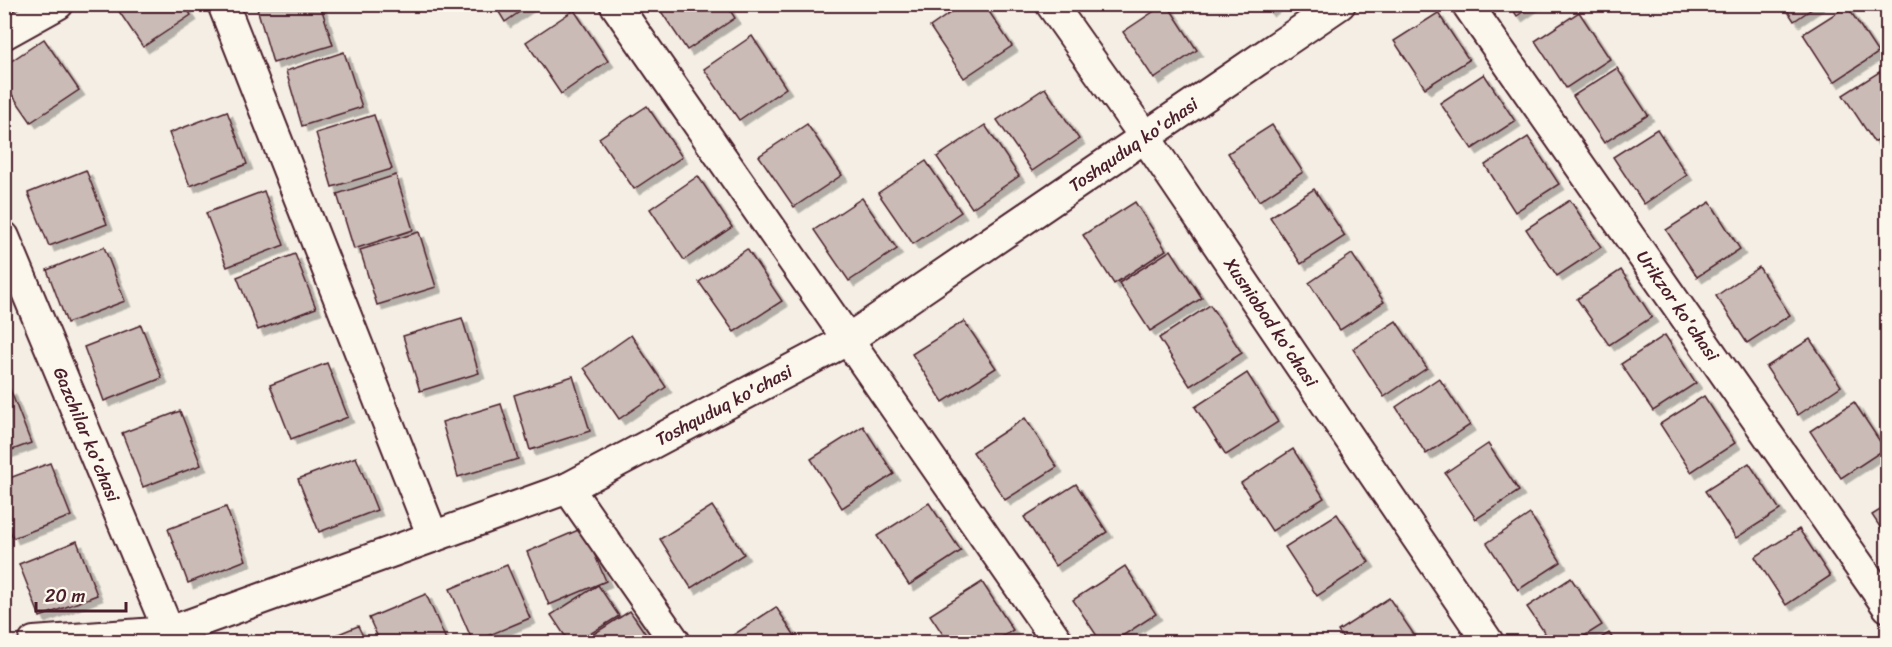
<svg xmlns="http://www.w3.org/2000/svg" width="1892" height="647" font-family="Sriracha,sans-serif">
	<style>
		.building { fill: #cabbb6; stroke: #4a1f2b; stroke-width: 1.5; filter: url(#shadow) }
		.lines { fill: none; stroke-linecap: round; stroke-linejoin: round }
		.minor-casing { stroke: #4a1f2b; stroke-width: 34 }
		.minor { stroke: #fbf7ec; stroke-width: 30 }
		.labels { text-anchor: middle; stroke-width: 5; stroke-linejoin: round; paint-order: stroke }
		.street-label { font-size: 18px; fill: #4a1f2b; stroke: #fbf7ec }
	</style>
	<defs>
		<filter id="shadow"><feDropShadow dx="5.5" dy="5.5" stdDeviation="0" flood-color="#0004"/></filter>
	</defs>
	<rect width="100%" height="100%" fill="#f4eee4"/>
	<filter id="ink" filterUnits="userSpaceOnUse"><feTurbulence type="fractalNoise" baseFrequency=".0167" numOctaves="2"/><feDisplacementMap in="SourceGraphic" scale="12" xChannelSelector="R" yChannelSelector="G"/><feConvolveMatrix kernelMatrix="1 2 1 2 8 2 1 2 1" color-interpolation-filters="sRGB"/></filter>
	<g filter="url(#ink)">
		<g class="building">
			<path d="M114,4H184L191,15L143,47Z"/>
			<path d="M269,4H320L333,45L273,63L257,8Z"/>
			<path d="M494,4H531L505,22Z"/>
			<path d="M656,4H726L735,18L687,50Z"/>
			<path d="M963,4H984L1012,46L964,78L930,27Z"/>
			<path d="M1165,4H1167L1197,50L1154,79L1123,32Z"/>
			<path d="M1263,4H1278L1268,11Z"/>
			<path d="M1509,4H1534L1517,16Z"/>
			<path d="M1783,4H1819L1794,21Z"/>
			<path d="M1847,6L1878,53L1834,82L1803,34Z"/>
			<path d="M574,10L608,61L561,94L526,42Z"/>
			<path d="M1579,12L1610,59L1566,88L1535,41Z"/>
			<path d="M1438,13L1469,60L1425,88L1394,41Z"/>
			<path d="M752,36L786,88L739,120L704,69Z"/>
			<path d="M44,39L79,90L31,122L4,83V66Z"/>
			<path d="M344,52L362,107L302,126L286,71Z"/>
			<path d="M1887,67L1888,134L1874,142L1843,95Z"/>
			<path d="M1617,68L1648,115L1604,143L1573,96Z"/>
			<path d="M1484,74L1515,121L1472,149L1440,103Z"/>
			<path d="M1045,88L1079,139L1032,171L997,120Z"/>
			<path d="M647,106L682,157L634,189L599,138Z"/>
			<path d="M227,111L247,164L190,186L169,133Z"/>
			<path d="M374,115L392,169L332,187L316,133Z"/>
			<path d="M807,124L842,175L794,207L759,156Z"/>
			<path d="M985,125L1019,176L972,208L937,157Z"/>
			<path d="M1272,125L1303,172L1259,201L1228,153Z"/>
			<path d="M1657,129L1687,175L1644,204L1613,157Z"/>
			<path d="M1528,137L1559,184L1515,212L1485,165Z"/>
			<path d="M926,161L961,212L913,244L878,193Z"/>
			<path d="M86,170L107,224L49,246L28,193Z"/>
			<path d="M396,175L413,230L354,249L337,194Z"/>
			<path d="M698,176L732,227L684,260L650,209Z"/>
			<path d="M1314,189L1345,236L1301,264L1270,217Z"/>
			<path d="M264,191L284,245L227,267L206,213Z"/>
			<path d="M862,198L897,249L849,281L814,230Z"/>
			<path d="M1570,200L1601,247L1557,276L1526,229Z"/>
			<path d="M1135,202L1166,250L1114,284L1083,235Z"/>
			<path d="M1710,202L1740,249L1697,277L1666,230Z"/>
			<path d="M419,232L436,287L377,305L360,250Z"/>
			<path d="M104,247L125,301L67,323L47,270Z"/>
			<path d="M747,249L782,301L734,332L699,282Z"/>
			<path d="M1171,250L1202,298L1150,331L1119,283Z"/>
			<path d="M295,254L316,308L258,330L237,277Z"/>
			<path d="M1352,254L1384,302L1340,330L1309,283Z"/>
			<path d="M1759,267L1790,315L1747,343L1716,296Z"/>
			<path d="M1621,270L1652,317L1609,345L1577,299Z"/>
			<path d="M1210,305L1242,353L1190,386L1159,338Z"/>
			<path d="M462,318L479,373L420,391L403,336Z"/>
			<path d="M964,321L996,368L943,402L912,354Z"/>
			<path d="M1396,321L1427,368L1384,397L1353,349Z"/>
			<path d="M141,325L162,378L104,401L84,347Z"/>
			<path d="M631,335L666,387L619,419L584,368Z"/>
			<path d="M1665,335L1696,383L1653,411L1621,364Z"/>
			<path d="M1810,339L1841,386L1798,415L1766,367Z"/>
			<path d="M327,363L348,417L291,439L270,385Z"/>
			<path d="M1247,373L1278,422L1226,455L1195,407Z"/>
			<path d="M573,376L590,431L530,450L514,395Z"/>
			<path d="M1439,378L1470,425L1426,454L1396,407Z"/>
			<path d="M10,389L31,443L4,453V392Z"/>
			<path d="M1704,396L1735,443L1691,472L1660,424Z"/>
			<path d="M1854,402L1885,449L1841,478L1810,431Z"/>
			<path d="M501,404L518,459L458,477L442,422Z"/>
			<path d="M180,411L201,465L143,487L122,433Z"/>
			<path d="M1025,418L1057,467L1005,500L973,452Z"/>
			<path d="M863,426L894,474L842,508L811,459Z"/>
			<path d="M1488,444L1519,491L1476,519L1445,473Z"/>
			<path d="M1293,449L1324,498L1272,531L1241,483Z"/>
			<path d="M356,457L377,510L319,532L298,479Z"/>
			<path d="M50,463L71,516L13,538L4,516V480Z"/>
			<path d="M1749,463L1780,510L1736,538L1705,491Z"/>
			<path d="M1076,484L1107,532L1055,566L1024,517Z"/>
			<path d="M929,503L961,551L909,585L877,536Z"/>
			<path d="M1888,505V539L1872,515Z"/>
			<path d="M712,506L744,554L691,588L660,539Z"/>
			<path d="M226,507L246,560L188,583L168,529Z"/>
			<path d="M1337,514L1369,562L1317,596L1285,547Z"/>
			<path d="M1530,514L1561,562L1518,590L1487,543Z"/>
			<path d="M583,528L606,581L549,605L527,552Z"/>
			<path d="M1799,529L1830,576L1786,605L1755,557Z"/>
			<path d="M77,541L97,595L40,617L19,564Z"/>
			<path d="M507,565L530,618L473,642L450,589Z"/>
			<path d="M1125,566L1156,614L1113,642H1101L1073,600Z"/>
			<path d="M1571,578L1602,625L1575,642H1551L1527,607Z"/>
			<path d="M982,582L1013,630L994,642H948L930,615Z"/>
			<path d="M598,585L619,616L577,642H569L551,615Z"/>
			<path d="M426,594L447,642H380L369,618Z"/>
			<path d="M1389,598L1419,642H1345L1338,631Z"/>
			<path d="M776,607L799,642H725L724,641Z"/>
			<path d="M630,611L651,642H581Z"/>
			<path d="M358,626L366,642H319Z"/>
			<path d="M1609,633L1615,642H1594Z"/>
		</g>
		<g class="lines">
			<defs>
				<g id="minor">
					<path d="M223,4L433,537"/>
					<path d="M615,4L1058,642"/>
					<path id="s1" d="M1051,4L1145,137L1488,642"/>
					<path id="s2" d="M1467,4L1888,607"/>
					<path d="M4,34L58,4"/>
					<path id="s3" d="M4,237L169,632"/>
					<path d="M568,488L675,642"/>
					<path id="s4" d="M34,642L169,632L568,488L847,340L1340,4"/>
				</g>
			</defs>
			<use href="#minor" class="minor-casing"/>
			<use href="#minor" class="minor"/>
		</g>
	</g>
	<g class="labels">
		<g class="street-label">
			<text dy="6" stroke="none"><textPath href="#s4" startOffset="1222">Toshquduq ko'chasi</textPath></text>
			<text dy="6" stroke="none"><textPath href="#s2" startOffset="368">Urikzor ko'chasi</textPath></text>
			<text dy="6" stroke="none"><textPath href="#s1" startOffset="387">Xusniobod ko'chasi</textPath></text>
			<text dy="6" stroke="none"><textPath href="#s4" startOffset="736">Toshquduq ko'chasi</textPath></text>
			<text dy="6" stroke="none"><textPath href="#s3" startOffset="214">Gazchilar ko'chasi</textPath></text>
		</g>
	</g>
	<rect width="1892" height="647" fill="none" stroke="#fbf7ec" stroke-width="24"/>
	<rect x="12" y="12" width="1868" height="623" fill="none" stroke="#4a1f2b" stroke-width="2" filter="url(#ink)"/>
	<path d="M36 602v9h90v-9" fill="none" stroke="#4a1f2b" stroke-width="3"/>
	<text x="45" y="602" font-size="18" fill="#4a1f2b" stroke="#fbf7ec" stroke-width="4.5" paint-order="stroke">20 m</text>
</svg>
